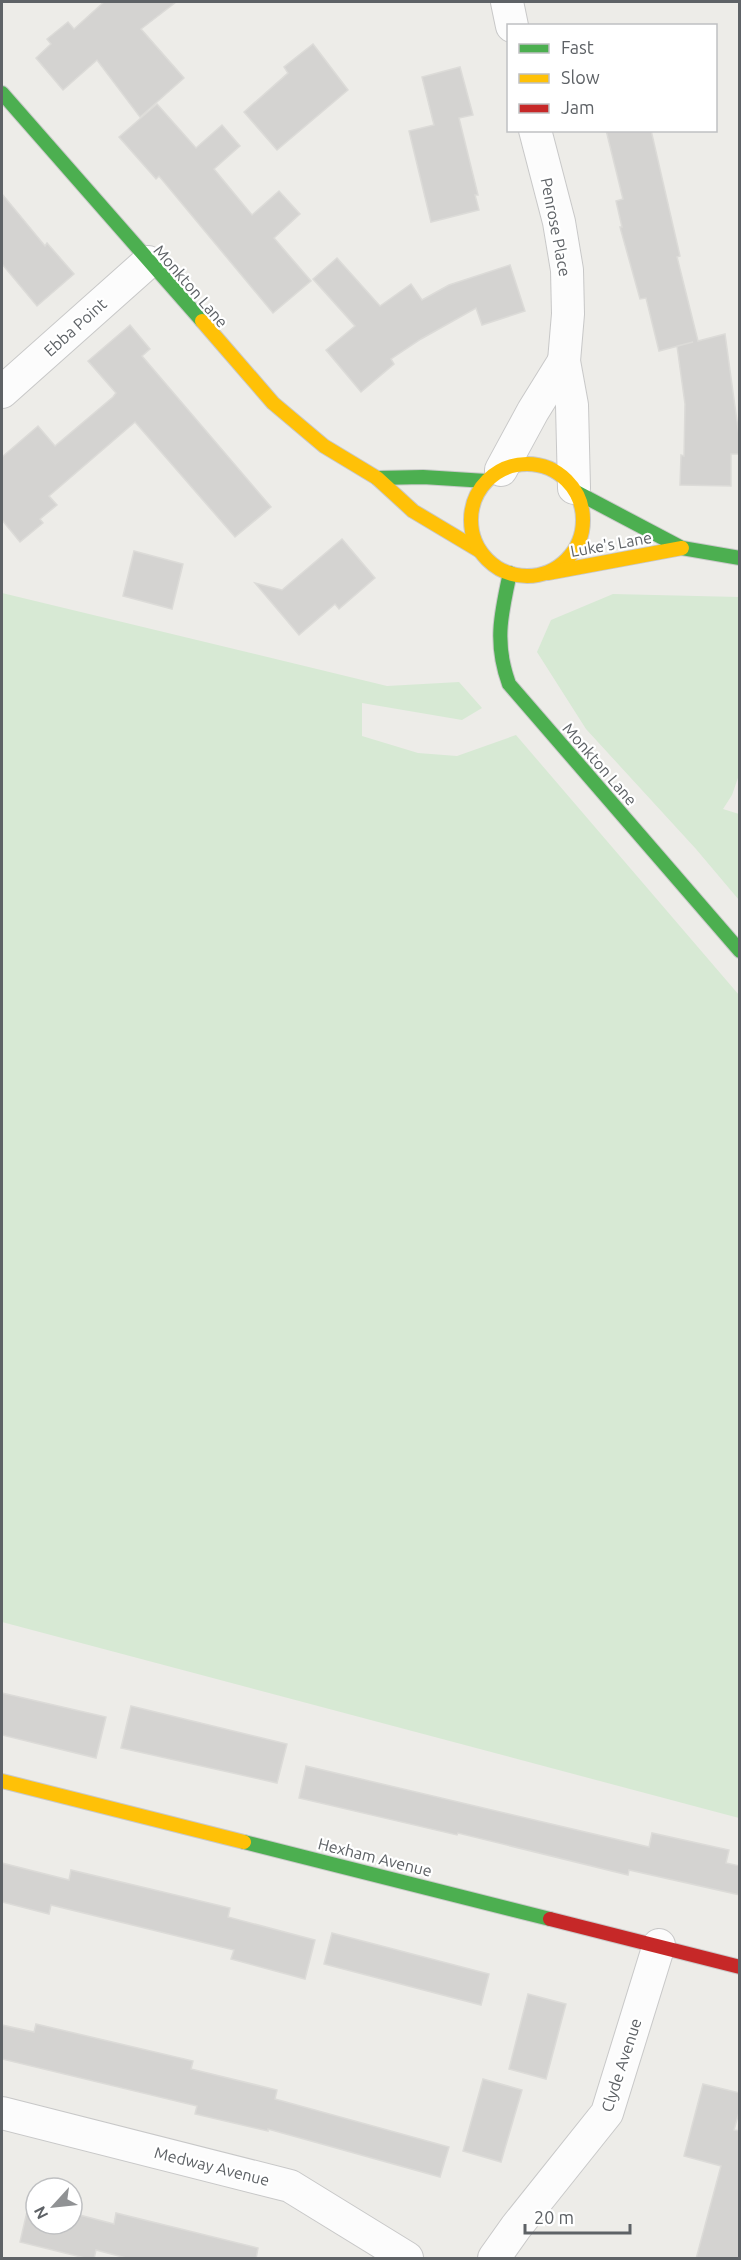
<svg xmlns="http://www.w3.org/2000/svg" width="741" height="2260" font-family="Ubuntu,sans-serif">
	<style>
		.green { fill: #d7e9d4 }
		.building { fill: #d4d3d1; stroke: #dcdbd8; stroke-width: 1.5 }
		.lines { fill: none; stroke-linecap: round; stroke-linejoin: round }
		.street-casing { stroke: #c8c8c8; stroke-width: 34 }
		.fast-casing { stroke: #c9c9c9; stroke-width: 16 }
		.slow-casing { stroke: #c9c9c9; stroke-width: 16 }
		.jam-casing { stroke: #c9c9c9; stroke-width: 16 }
		.street { stroke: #fcfcfc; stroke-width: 32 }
		.fast { stroke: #4caf50; stroke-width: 14 }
		.slow { stroke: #ffc107; stroke-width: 14 }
		.jam { stroke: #c62828; stroke-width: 14 }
		.labels { text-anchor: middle; stroke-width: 4.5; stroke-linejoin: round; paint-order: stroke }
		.street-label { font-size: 16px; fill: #5e6266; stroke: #fff }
	</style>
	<rect width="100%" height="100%" fill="#edece8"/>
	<g class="green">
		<path d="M2,593L387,686L459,682L482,708L462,720L362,703V736L418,753L457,756L516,735L739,995V1818L2,1622Z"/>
		<path d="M613,594L739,597V775L732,795L723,809L739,814V900L696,849L586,729L537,652L551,620Z"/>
	</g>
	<g class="building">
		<path d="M104,2H176L141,29L184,78L140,117L97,60L63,90L36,58L51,44L47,39L68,22L74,29Z"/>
		<path d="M313,44L348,90L277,150L244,112L288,73L284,67Z"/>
		<path d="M460,67L473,115L459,118L478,195H475L479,210L431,222L409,131L434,125L422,77Z"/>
		<path d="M157,104L196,148L222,125L240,146L214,169L252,215L279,191L300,214L274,238L311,281L273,313L159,176L156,179L119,137Z"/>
		<path d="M606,130H651L680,256L677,257L698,341L725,334L740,443V454H731V486L680,485L681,455L684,456L685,404L677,346L693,342L659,351L646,298L640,299L620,227H622L616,201L623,199Z"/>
		<path d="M2,194L45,246L47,243L74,274L37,306L2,264Z"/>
		<path d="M337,258L380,306L411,284L422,300L449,285L510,265L525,311L482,325L476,308L421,339L391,359L394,364L361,392L326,350L355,326L313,279Z"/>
		<path d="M130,325L150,349L142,356L271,507L235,537L135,422L49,496L57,505L40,519L43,523L20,542L2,520V457L38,426L55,446L113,397L116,393L88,361Z"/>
		<path d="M342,539L375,578L339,609L335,604L299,635L255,583L282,590Z"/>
		<path d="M134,551L183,564L172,609L123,596Z"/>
		<path d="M2,1693L106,1717L96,1758L2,1735Z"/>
		<path d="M131,1706L287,1744L277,1783L121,1748Z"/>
		<path d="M306,1766L649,1847L652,1833L729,1850L726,1863L740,1866V1895L629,1870L628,1875L458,1833L457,1835L299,1798Z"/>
		<path d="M2,1863L69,1880L71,1870L230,1908L228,1917L315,1940L305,1979L231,1959L234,1950L51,1905L49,1914L2,1902Z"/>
		<path d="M332,1933L489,1974L481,2005L324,1964Z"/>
		<path d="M528,1994L566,2004L546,2079L509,2069Z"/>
		<path d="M36,2024L193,2061L191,2069L277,2090L275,2099L449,2147L440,2177L268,2129V2131L195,2114L197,2106L2,2059V2025L34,2032Z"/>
		<path d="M483,2079L522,2090L501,2162L463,2151Z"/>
		<path d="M703,2084L740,2093V2109L734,2130L740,2131V2259H696L721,2166L684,2156Z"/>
		<path d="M29,2203L36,2205V2224H72V2213L114,2224L116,2213L258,2248L256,2259H130L96,2250L94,2259H89L20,2242Z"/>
	</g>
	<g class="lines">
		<defs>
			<g id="street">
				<path d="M507,2L512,26"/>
				<path d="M535,130L559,222L567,270L568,314L564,361L572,405L574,488"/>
				<path d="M2,392L148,262"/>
				<path d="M501,470L533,411L564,361"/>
				<path d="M2,2113L290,2186L407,2258"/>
				<path d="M494,2258L516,2227L607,2113L659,1945"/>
			</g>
			<g id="fast">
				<path d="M2,93L202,321"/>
				<path d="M377,478L423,477L486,481"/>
				<path d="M576,492L682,548L740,558"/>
				<path d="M510,573C501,614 494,643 509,684L740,951"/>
				<path d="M244,1842L550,1919"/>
			</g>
			<g id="slow">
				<path d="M202,321L273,403L324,446L377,478L413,511L480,551"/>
				<circle cx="527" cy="520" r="56"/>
				<path d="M548,573L682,548"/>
				<path d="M2,1781L244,1842"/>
			</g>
			<path id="jam" d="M550,1919L740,1967"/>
		</defs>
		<use href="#street" class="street-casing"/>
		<use href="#fast" class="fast-casing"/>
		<use href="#slow" class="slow-casing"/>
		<use href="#jam" class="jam-casing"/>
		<use href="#street" class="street"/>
		<use href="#fast" class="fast"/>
		<use href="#slow" class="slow"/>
		<use href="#jam" class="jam"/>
	</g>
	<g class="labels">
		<g class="street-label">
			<text transform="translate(556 227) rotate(79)" y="6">Penrose Place</text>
			<text transform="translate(191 286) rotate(49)" y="6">Monkton Lane</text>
			<text transform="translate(75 327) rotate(-42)" y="6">Ebba Point</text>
			<text transform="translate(611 544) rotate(-10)" y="6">Luke's Lane</text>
			<text transform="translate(600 764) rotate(49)" y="6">Monkton Lane</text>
			<text transform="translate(375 1857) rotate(14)" y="6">Hexham Avenue</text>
			<text transform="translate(621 2065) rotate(-72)" y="6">Clyde Avenue</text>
			<text transform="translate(212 2166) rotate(14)" y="6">Medway Avenue</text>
		</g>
	</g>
	<rect width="741" height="2260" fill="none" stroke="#5e6266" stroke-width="6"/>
	<rect x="507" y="24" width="210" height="108" fill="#ffffff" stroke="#bfc0c2" stroke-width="1.5"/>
	<rect x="519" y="44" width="30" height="9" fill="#4caf50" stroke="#bfc0c2" stroke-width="1.5"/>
	<text x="561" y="54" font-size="18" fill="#5e6266">Fast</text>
	<rect x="519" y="74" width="30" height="9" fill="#ffc107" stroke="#bfc0c2" stroke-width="1.5"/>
	<text x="561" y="84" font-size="18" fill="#5e6266">Slow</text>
	<rect x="519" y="104" width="30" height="9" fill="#c62828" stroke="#bfc0c2" stroke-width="1.5"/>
	<text x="561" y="114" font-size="18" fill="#5e6266">Jam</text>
	<g transform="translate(54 2206) rotate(243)"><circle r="28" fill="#ffffff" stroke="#bfc0c2" stroke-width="1.5"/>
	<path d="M0-4.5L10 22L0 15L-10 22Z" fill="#909294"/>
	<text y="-9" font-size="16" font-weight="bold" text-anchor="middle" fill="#5e6266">N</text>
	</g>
	<path d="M525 2224v9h105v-9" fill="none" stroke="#5e6266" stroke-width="3"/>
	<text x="534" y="2224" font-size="18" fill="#5e6266" stroke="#ffffff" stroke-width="4.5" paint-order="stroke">20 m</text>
</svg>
